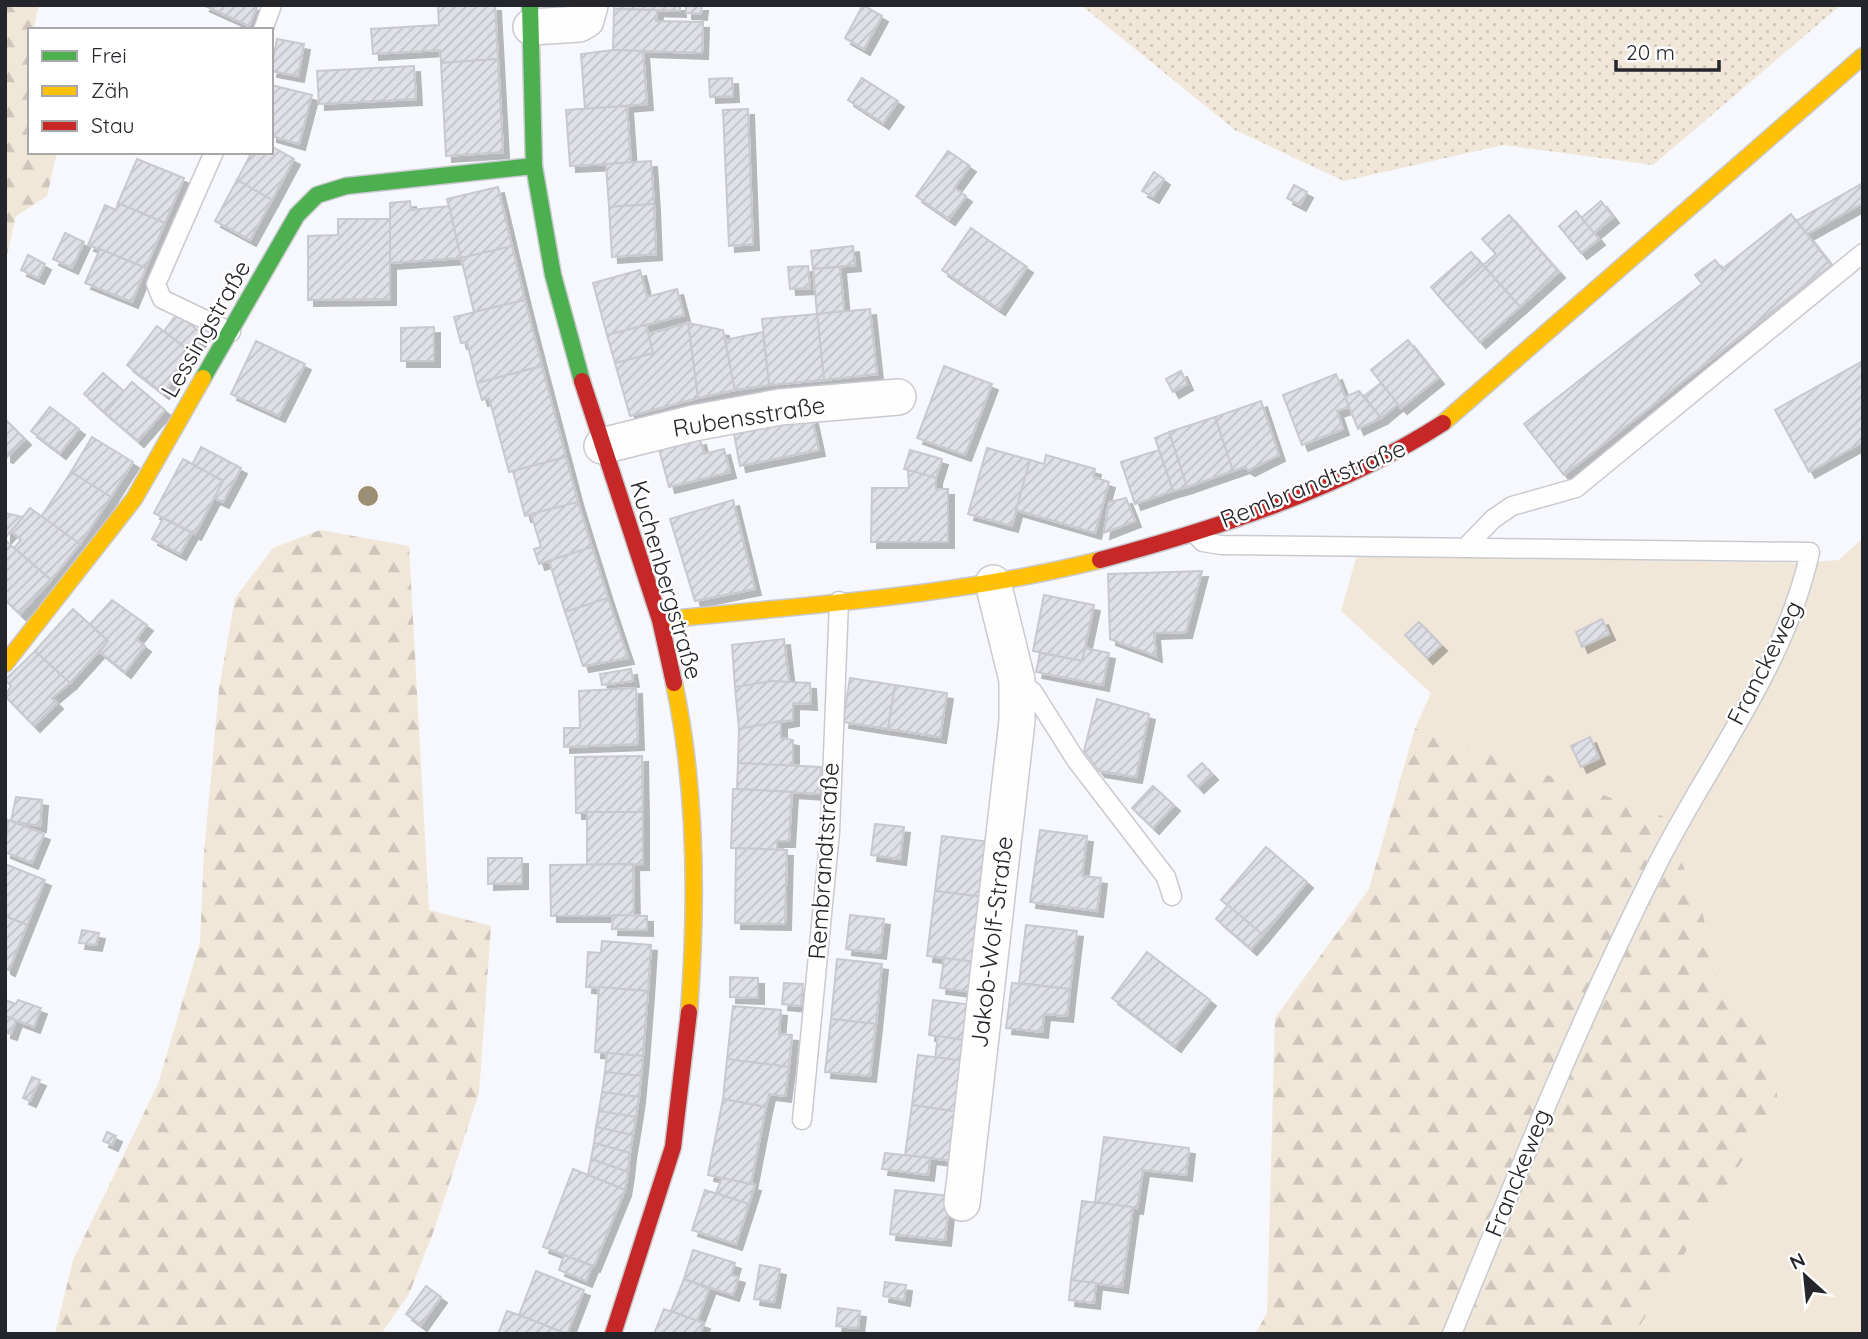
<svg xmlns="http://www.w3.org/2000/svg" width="1868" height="1339" font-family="Quicksand,sans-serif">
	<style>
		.grass { fill: url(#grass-dots) }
		.forest { fill: url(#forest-firs) }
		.garden { fill: #f0e7d8 }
		.building { fill: url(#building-hatch); stroke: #c8c9ce; stroke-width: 2; filter: url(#shadow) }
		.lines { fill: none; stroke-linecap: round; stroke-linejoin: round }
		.lane-casing { stroke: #c9cacf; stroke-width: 21 }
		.street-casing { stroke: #c9cacf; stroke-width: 38 }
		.fast-casing { stroke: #c9cacf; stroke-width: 19 }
		.slow-casing { stroke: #c9cacf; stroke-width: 19 }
		.jam-casing { stroke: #c9cacf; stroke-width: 19 }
		.lane { stroke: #fefeff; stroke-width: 18 }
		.street { stroke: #fefeff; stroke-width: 35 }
		.fast { stroke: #4caf50; stroke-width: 16 }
		.slow { stroke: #ffc107; stroke-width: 16 }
		.jam { stroke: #c62828; stroke-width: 16 }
		.tree { fill: #9b8e72 }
		.labels { text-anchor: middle; stroke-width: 5; stroke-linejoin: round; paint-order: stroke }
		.street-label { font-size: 24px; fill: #25262b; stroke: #fff }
	</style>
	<defs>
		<pattern id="grass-dots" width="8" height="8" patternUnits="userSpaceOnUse" patternTransform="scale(1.75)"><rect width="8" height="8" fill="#f0e7d8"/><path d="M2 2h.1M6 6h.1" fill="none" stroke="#cec6ba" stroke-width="1.8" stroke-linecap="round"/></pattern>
		<pattern id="forest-firs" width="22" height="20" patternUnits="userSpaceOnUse" patternTransform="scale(1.75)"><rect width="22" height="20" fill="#f0e7d8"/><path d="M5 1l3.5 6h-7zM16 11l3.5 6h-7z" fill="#cec6ba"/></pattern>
		<pattern id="building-hatch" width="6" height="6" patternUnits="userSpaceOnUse" patternTransform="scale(1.75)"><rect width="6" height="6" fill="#e0e0e8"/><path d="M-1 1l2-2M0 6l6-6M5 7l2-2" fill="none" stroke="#c0c0c7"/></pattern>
		<filter id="shadow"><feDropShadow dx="6" dy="6" stdDeviation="0" flood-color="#0004"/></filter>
	</defs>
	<rect width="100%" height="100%" fill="#f7f8fd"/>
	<path class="grass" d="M1081,5H1841L1653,165L1503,145L1344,181L1235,130Z"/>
	<g class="forest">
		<path d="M5,5H39L33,30H30L27,52L30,152H57L47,196L16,216L5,263Z"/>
		<path d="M320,530L409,546L429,910L491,926L479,1093L433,1233L409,1294L381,1334H55L73,1260L158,1084L200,942L204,853L219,689L235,598L273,548Z"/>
		<path d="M1415,728L1663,816L1703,914L1719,982L1770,1034L1778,1103L1635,1334H1255L1267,1313L1275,1018L1369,889Z"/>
	</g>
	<path class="garden" d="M1863,538V1334H1635L1778,1103L1770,1034L1719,982L1703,914L1663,816L1415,728L1431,693L1341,611L1357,555L1799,563L1839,560Z"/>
	<g class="building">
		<path d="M203,5H258L249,26Z"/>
		<path d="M438,5H495L498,59L441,63L440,50L373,54L371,29L439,25Z"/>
		<path d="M614,5H680V11L614,9Z"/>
		<path d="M686,5H702L701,14L686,13Z"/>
		<path d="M863,5L882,16L864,49L845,38Z"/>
		<path d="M614,9L657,10L656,21L703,22L702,53L613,50Z"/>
		<path d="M277,39L304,44L298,76L271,71Z"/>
		<path d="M613,50L643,51L647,104L585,109L581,54Z"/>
		<path d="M498,59L503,152L446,156L441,63Z"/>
		<path d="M414,66L416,99L319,104L317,71Z"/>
		<path d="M732,78L733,96L710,97L709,79Z"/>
		<path d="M862,78L898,101L883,123L848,100Z"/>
		<path d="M271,85L312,95L299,144L271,136Z"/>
		<path d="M627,106L631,163L570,166L566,110Z"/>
		<path d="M748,109L753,244L729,246L723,110Z"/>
		<path d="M271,146L294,159L272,200L237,180L252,152H271Z"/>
		<path d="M948,151L970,166L954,188L966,196L949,219L916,196Z"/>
		<path d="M137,159L184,178L165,223L118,203Z"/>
		<path d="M651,161L654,204L609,207L606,164Z"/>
		<path d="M1154,172L1164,179L1153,197L1142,191Z"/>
		<path d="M237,180L272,200L250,240L215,221Z"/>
		<path d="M1863,183V203L1807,234L1796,221Z"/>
		<path d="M1294,185L1307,192L1300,205L1287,198Z"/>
		<path d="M498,187L512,246L461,258L447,199Z"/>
		<path d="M410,201L411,210L449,206L461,258L390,263V203Z"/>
		<path d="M1601,201L1613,217L1594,233L1581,218Z"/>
		<path d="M118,203L165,223L146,268L88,245L105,205L116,210Z"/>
		<path d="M654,204L656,254L612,257L609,207Z"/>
		<path d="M1576,211L1599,239L1581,253L1559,226Z"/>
		<path d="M1791,214L1831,265L1564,475L1524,424L1702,284L1695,275L1715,260L1722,269Z"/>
		<path d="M1509,215L1559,272L1520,307L1483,265L1496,254L1482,239Z"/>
		<path d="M338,219H390V299L308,300V236L338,235Z"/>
		<path d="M971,228L1027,267L999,309L942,270Z"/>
		<path d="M65,233L84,242L72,268L53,259Z"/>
		<path d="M512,246L525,300L474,312L461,258Z"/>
		<path d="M853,246L855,265L813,269L811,251Z"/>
		<path d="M100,249L146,268L132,302L85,283Z"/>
		<path d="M1471,252L1483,265L1443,301L1431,287Z"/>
		<path d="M28,255L45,264L38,278L21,270Z"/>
		<path d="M1483,265L1520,307L1480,342L1443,301Z"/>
		<path d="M808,266L810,288L790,289L788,267Z"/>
		<path d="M840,267L844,311L817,314L813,269Z"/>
		<path d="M640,270L647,297L677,289L684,315L607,335L593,283Z"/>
		<path d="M525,300L542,366L477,383L467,342L461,343L454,317Z"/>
		<path d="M870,309L877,374L824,380L817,314Z"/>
		<path d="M177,314L204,335L191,352L164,331Z"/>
		<path d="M817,314L824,380L769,385L762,319Z"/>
		<path d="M688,323L723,330L735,390L698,398Z"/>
		<path d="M688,323L698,398L630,416L615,363L653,353L648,334Z"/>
		<path d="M646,325L653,353L615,363L607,335Z"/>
		<path d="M157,326L193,354L163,393L127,365Z"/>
		<path d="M434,327V361H401V328Z"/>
		<path d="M763,332L769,385L735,390L725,340Z"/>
		<path d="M1408,340L1438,378L1401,408L1371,370Z"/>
		<path d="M256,341L305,364L279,416L231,394Z"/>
		<path d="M1863,361V442L1809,472L1775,410Z"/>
		<path d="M542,366L566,457L509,472L489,398L482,400L477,383Z"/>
		<path d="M944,366L992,384L965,455L917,438Z"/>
		<path d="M1181,371L1187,384L1173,392L1166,379Z"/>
		<path d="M103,373L124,391L105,413L84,394Z"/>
		<path d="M1336,374L1349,407L1337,411L1343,429L1302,445L1283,395Z"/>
		<path d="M132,382L165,410L138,441L105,413Z"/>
		<path d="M1381,383L1398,404L1381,418L1364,396Z"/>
		<path d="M1359,391L1381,418L1358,429L1345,397Z"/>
		<path d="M1261,401L1279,455L1249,470L1244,467L1233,471L1215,417Z"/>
		<path d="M50,407L79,429L60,453L31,431Z"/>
		<path d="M1215,417L1233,471L1187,487L1169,432Z"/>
		<path d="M812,418L819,450L740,466L734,434Z"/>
		<path d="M5,419L25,439L7,457L5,456Z"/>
		<path d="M1169,432L1187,487L1173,491L1155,438Z"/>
		<path d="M92,437L133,462L111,497L71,472Z"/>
		<path d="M700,439L704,454L724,449L730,472L669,487L659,449Z"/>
		<path d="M201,447L241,468L223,502L214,498L223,481L192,465Z"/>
		<path d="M987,448L1030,460L1012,526L968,514Z"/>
		<path d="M910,450L942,459L936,478L904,469Z"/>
		<path d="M1159,450L1173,491L1135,504L1121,462Z"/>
		<path d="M1046,455L1095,469L1093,477L1109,482L1095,533L1016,510L1030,460L1044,464Z"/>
		<path d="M566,457L578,502L525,516L513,471Z"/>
		<path d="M183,459L223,481L195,534L154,513Z"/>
		<path d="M908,470L936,478V489H948V542H871L872,488H909Z"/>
		<path d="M71,472L111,497L80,544L41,517Z"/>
		<path d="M1126,498L1135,521L1104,533L1109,502Z"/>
		<path d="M733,500L755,589L695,601L670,519Z"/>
		<path d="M578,502L592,547L539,564L534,549L541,547L531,514Z"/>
		<path d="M30,508L80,544L51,580L14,548L21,540L11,531Z"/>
		<path d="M5,513L23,517L5,538Z"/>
		<path d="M163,518L192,533L180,554L152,539Z"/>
		<path d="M5,540L51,580L20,614L5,600Z"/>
		<path d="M592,547L608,598L565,612L549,561Z"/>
		<path d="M1202,571L1186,632L1154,633L1156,656L1110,639L1108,574Z"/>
		<path d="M1044,595L1094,605L1082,661L1033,651Z"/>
		<path d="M608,598L628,658L583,666L565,612Z"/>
		<path d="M112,600L147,625L136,639L145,646L125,672L100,652L108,641L90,624Z"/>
		<path d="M73,609L108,641L70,683L35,651Z"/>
		<path d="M1602,619L1609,634L1582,647L1576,632Z"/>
		<path d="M1419,622L1441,645L1427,658L1405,635Z"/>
		<path d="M784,639L789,682L735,687L732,645Z"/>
		<path d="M1085,648L1109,653L1103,685L1036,672L1040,653L1082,661Z"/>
		<path d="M35,651L70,683L52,698L57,703L34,726L5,696L11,686L5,680Z"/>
		<path d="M631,669L633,681L602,685L600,674Z"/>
		<path d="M850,678L895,685L888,729L843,722Z"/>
		<path d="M772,681L810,683L811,704L793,703V720L739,729L735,687Z"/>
		<path d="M895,685L947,693L940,737L888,729Z"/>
		<path d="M636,688L638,744L564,747V728H580L579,691Z"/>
		<path d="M1097,699L1149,714L1136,777L1099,771L1084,751Z"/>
		<path d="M781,721V738L793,740V766L738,763L739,729Z"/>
		<path d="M1590,737L1599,758L1581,767L1571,746Z"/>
		<path d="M642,756L643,812L576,813L575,757Z"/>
		<path d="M738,763L821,767L820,794L737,789Z"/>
		<path d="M1202,763L1212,774L1198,787L1188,776Z"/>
		<path d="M1153,786L1174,805L1153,828L1132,808Z"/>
		<path d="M733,789L792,792L789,841H777V850L731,848Z"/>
		<path d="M16,797L42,800L40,826L11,821Z"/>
		<path d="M587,812H643V864L587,865Z"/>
		<path d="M8,820L44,834L32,863L5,852Z"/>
		<path d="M875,824L904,827L900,859L871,855Z"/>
		<path d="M1040,830L1087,836L1082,876L1101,878L1097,911L1030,902Z"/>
		<path d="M942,836L991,842L984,897L935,891Z"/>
		<path d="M1266,847L1307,882L1263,935L1221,900Z"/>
		<path d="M736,848L787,850L785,924L735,923Z"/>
		<path d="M488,858H522V883L488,884Z"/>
		<path d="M5,864L45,880L27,925L5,916Z"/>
		<path d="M633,864L634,916H551L550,865Z"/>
		<path d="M935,891L984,897L976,962L927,956Z"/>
		<path d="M1228,905L1263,935L1251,949L1216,919Z"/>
		<path d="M613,915L647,916V930L612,929Z"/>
		<path d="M850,915L884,919L880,953L846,949Z"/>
		<path d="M5,916L27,925L9,970L5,968Z"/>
		<path d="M1026,925L1077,931L1070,989L1019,983Z"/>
		<path d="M82,930L99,933L96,945L79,943Z"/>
		<path d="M602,941L651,945L648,991L586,987L588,952L601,953Z"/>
		<path d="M1147,952L1210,1000L1175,1046L1112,998Z"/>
		<path d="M944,958L976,962L972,992L940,988Z"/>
		<path d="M837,959L882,964L876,1024L831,1019Z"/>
		<path d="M730,977L758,978V998L730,997Z"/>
		<path d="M784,983L803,984L801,1006L782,1004Z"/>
		<path d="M1012,983L1070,989L1067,1016L1044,1014L1042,1032L1006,1028Z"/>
		<path d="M599,987L648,991L643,1056L595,1052Z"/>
		<path d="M5,1000L16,1004L18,1000L41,1008L34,1027L5,1016Z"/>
		<path d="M933,1000L973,1005L969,1041L929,1035Z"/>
		<path d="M733,1006L781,1010L779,1034L792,1035L789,1067L727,1059Z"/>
		<path d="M5,1016L16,1020L11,1034L5,1032Z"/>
		<path d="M831,1019L876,1024L870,1076L825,1072Z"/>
		<path d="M938,1036L969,1041L965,1061L935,1058Z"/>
		<path d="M607,1053L643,1056L641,1076L605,1072Z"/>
		<path d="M918,1055L965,1061L959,1112L912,1105Z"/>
		<path d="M727,1059L789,1067L785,1096L769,1094L766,1107L723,1099Z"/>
		<path d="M605,1072L641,1076L639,1097L602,1092Z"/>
		<path d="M32,1077L40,1080L30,1101L23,1098Z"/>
		<path d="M602,1092L639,1097L636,1117L599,1111Z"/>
		<path d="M723,1099L766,1107L751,1184L708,1175Z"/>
		<path d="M912,1105L959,1112L952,1161L905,1155Z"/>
		<path d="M599,1111L636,1117L633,1135L596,1127Z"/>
		<path d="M596,1127L633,1135L630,1153L594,1143Z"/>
		<path d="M107,1132L116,1136L112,1145L103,1141Z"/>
		<path d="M1104,1137L1189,1148L1186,1175L1143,1170L1137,1208L1095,1202Z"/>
		<path d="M594,1143L630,1153L628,1172L591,1159Z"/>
		<path d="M885,1153L930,1158L928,1175L882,1169Z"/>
		<path d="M591,1159L628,1172L625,1190L588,1175Z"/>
		<path d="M573,1169L625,1190L594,1266L543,1247Z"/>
		<path d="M722,1178L755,1185L749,1204L716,1193Z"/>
		<path d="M705,1190L749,1204L736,1244L692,1230Z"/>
		<path d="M895,1190L950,1196L945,1240L890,1234Z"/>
		<path d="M1082,1201L1133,1207L1122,1287L1071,1280Z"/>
		<path d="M693,1250L735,1263L731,1275L739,1277L733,1295L684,1279Z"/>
		<path d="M564,1255L592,1266L586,1281L559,1270Z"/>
		<path d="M760,1265L780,1269L774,1302L754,1299Z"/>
		<path d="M536,1271L584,1290L567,1334L519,1315Z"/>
		<path d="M684,1279L709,1289L697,1321L671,1311Z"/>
		<path d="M1071,1280L1096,1283L1094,1303L1069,1300Z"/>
		<path d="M885,1282L906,1285L904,1300L883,1296Z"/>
		<path d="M426,1286L441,1297L421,1325L406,1314Z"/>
		<path d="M838,1308L860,1311L858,1328L836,1326Z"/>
		<path d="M664,1309L704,1323L700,1334H654Z"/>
		<path d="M507,1311L519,1315L567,1334H498Z"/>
	</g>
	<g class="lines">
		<defs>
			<g id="lane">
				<path d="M263,30L272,5"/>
				<path d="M214,152L156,284L162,299L231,332"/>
				<path d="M1196,535L1203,542L1221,545L1810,552C1785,668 1707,764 1655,869C1579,1020 1516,1177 1452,1334"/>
				<path d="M1465,548L1493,519L1512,506L1576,488L1863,253"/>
				<path d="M1017,680L1033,692L1076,760L1166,877L1172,896"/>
				<path d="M802,1120L830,832L839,601"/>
			</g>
			<g id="street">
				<path d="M531,27L579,24L586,20L590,5"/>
				<path d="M602,446L694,423L780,407L898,397"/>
				<path d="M962,1203L1017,721V680L993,583"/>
			</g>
			<g id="fast">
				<path d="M530,5L534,166L553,275L582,381"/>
				<path d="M203,378L297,215L317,195L346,186L534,166"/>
			</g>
			<g id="slow">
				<path d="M1443,423L1863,56"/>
				<path d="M660,620C807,605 956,596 1100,560"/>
				<path d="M5,664L134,499L203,378"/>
				<path d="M674,683C697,789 697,905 689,1012"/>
			</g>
			<g id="jam">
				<path d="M582,381L660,620L674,683"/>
				<path d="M1100,560C1214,529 1343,488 1443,423"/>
				<path d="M613,1334L673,1147L689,1012"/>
			</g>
		</defs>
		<use href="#lane" class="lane-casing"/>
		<use href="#street" class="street-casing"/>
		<use href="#fast" class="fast-casing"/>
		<use href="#slow" class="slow-casing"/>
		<use href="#jam" class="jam-casing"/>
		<use href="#lane" class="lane"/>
		<use href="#street" class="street"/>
		<use href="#fast" class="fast"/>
		<use href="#slow" class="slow"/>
		<use href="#jam" class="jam"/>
	</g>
	<circle class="tree" cx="368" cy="496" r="10"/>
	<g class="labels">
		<g class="street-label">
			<text transform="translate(206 329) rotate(-60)" y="8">Lessingstraße</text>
			<text transform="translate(749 417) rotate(-9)" y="8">Rubensstraße</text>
			<text transform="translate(1313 484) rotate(-22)" y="8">Rembrandtstraße</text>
			<text transform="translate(666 580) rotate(74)" y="8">Kuchenbergstraße</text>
			<text transform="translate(1765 663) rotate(-63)" y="8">Franckeweg</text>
			<text transform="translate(824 861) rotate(-86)" y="8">Rembrandtstraße</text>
			<text transform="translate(992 942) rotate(-83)" y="8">Jakob-Wolf-Straße</text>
			<text transform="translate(1518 1173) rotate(-68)" y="8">Franckeweg</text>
		</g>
	</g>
	<rect width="1868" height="1339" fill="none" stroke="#25262b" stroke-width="14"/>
	<rect x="28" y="28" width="245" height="126" fill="#ffffff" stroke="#a8a8aa" stroke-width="2"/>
	<rect x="42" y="51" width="35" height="10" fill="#4caf50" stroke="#a8a8aa" stroke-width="2"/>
	<text x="91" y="63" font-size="21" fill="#25262b">Frei</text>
	<rect x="42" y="86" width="35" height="10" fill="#ffc107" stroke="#a8a8aa" stroke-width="2"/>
	<text x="91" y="98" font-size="21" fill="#25262b">Zäh</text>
	<rect x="42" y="121" width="35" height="10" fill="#c62828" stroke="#a8a8aa" stroke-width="2"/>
	<text x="91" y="133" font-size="21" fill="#25262b">Stau</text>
	<g transform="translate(1805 1276) rotate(333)" stroke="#ffffff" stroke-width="5" paint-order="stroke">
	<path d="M0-5L12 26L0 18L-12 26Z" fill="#25262b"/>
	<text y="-10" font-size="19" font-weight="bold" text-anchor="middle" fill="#25262b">N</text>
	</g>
	<path d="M1616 60v10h103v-10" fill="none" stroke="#25262b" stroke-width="3.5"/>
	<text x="1626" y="60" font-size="21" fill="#25262b" stroke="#ffffff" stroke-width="5" paint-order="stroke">20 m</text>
</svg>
